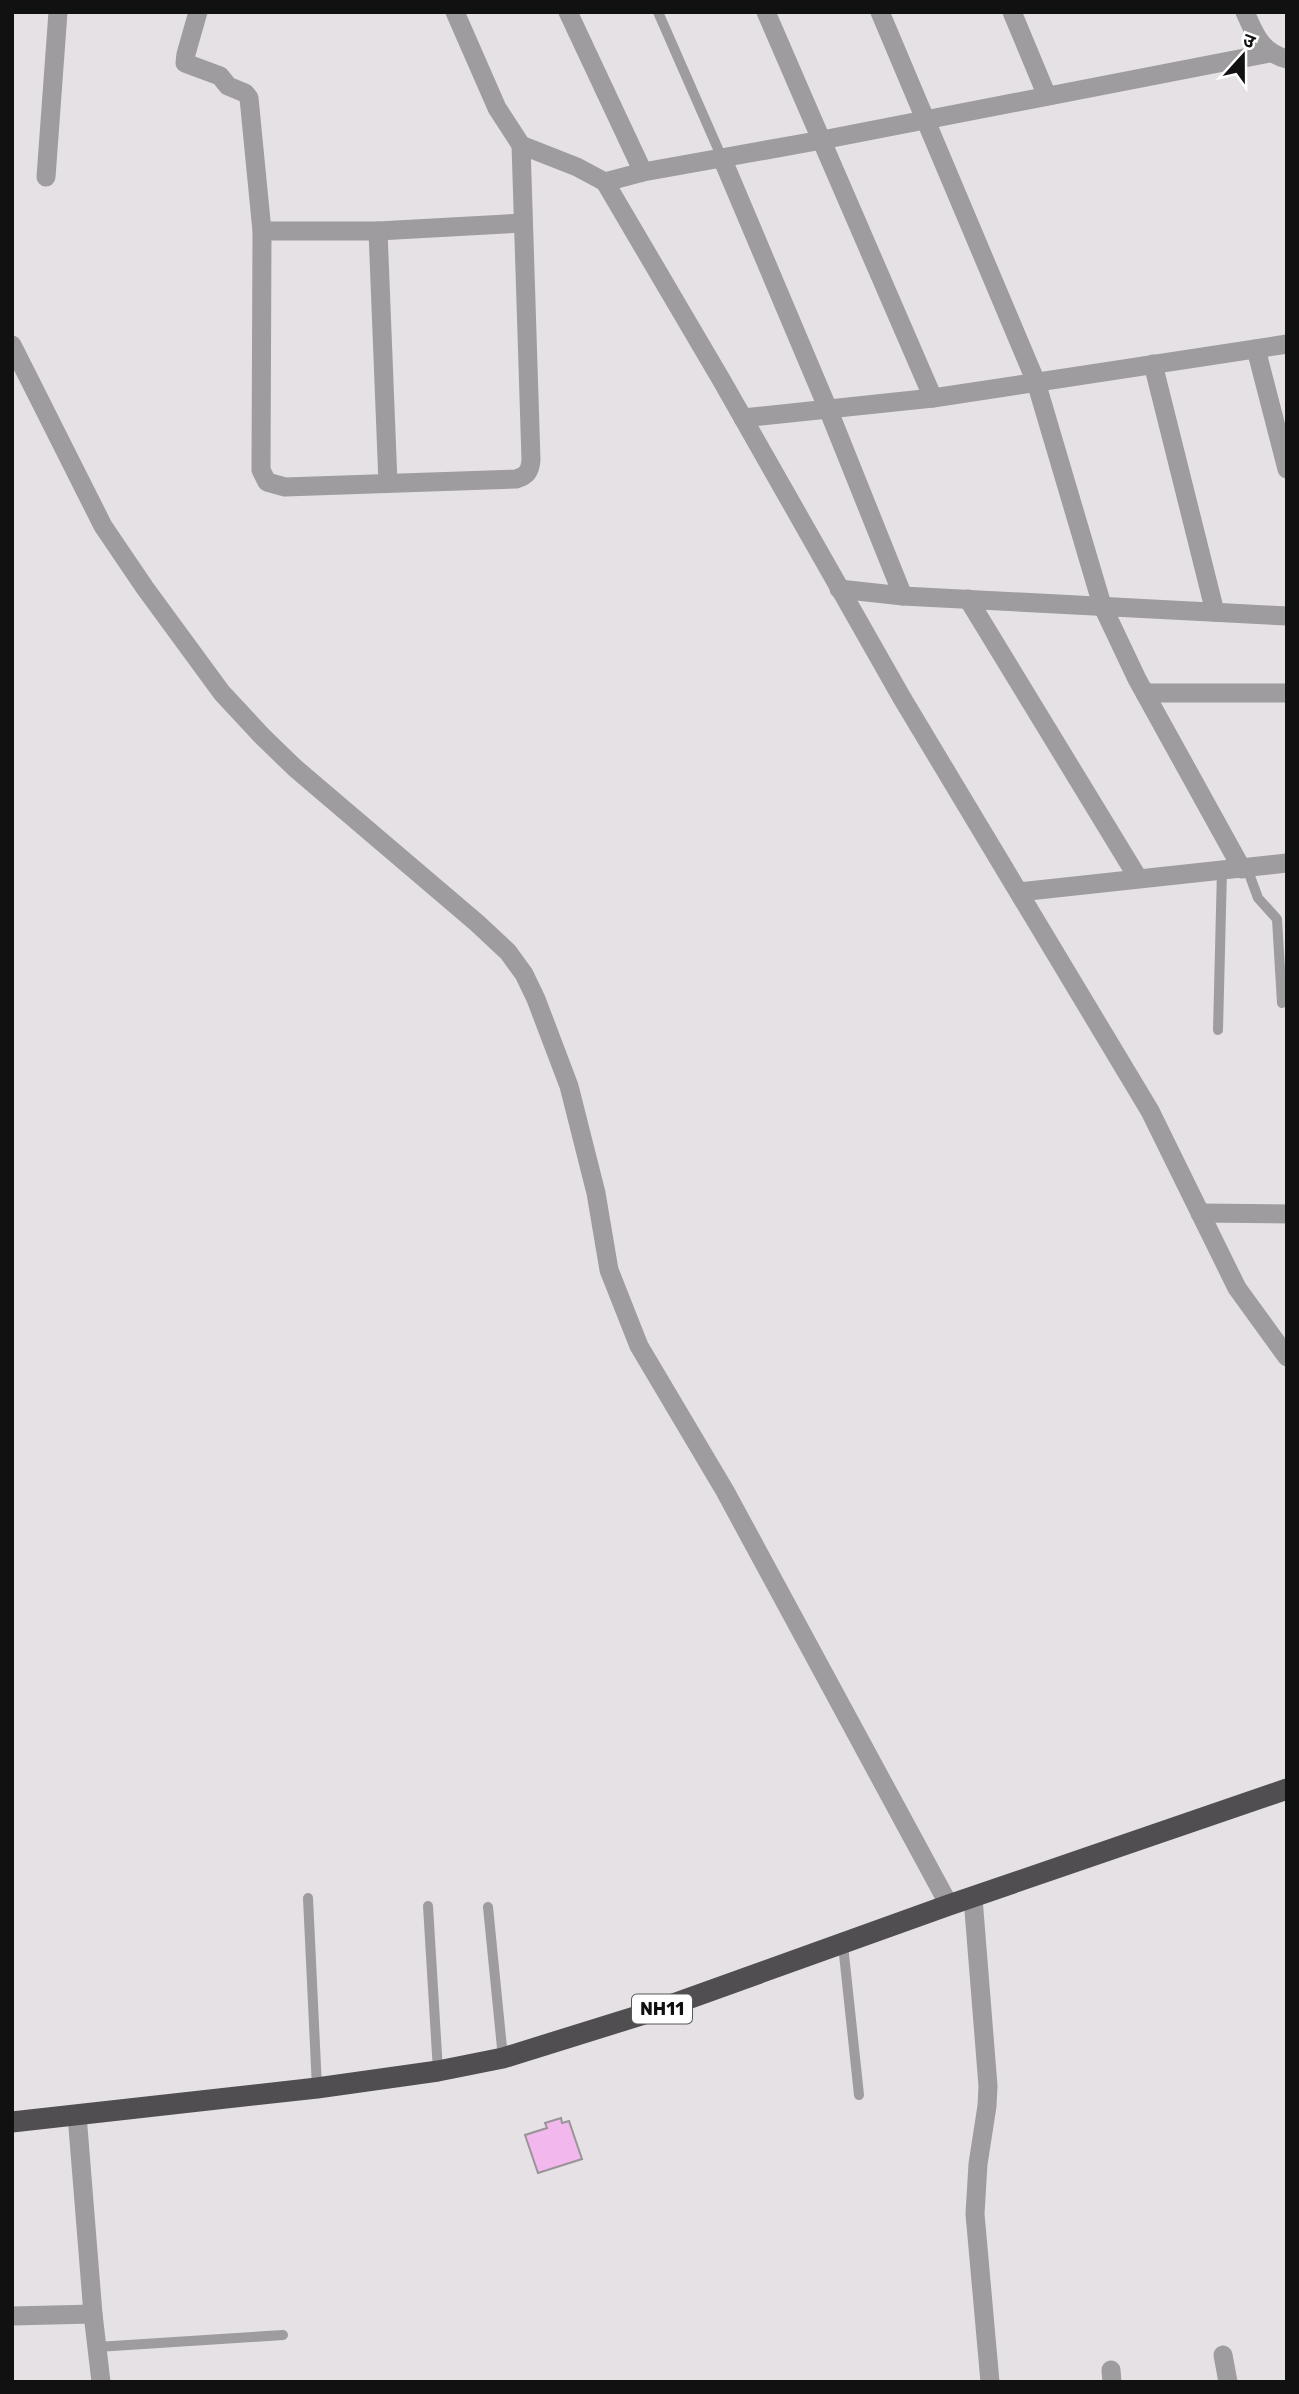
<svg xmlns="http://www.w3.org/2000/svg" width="1299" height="2394" font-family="Rubik,'Noto Sans Devanagari',sans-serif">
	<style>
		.building { fill: #f2b8ed; stroke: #989498; stroke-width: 2 }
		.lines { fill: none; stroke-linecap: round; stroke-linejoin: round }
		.lane { stroke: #9e9c9e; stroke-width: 10 }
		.street { stroke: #9e9c9e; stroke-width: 19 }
		.highway { stroke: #514e51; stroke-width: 21 }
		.labels { text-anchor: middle; stroke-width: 5; stroke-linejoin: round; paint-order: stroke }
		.shield { fill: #fff; stroke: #595859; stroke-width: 2 }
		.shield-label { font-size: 18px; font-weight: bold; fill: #121112 }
	</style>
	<rect width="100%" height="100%" fill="#e5e1e4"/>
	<path class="building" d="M561,2118L562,2123L569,2121L582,2159L538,2173L525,2135L547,2128L545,2123Z"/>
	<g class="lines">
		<g class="lane">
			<path d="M658,12L722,158"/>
			<path d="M1247,868L1258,898L1277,919L1282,1003"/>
			<path d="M1218,1030L1222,870"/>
			<path d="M308,1898L317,2088"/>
			<path d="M428,1906L438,2071"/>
			<path d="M488,1907L503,2058"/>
			<path d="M843,1945L859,2095"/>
			<path d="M97,2347L283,2335"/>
		</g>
		<g class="street">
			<path d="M198,12L186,54L185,63L220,76L228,86L245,93L249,98L262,231L261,470L267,482L285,487L516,479C527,476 530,471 531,460L521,145L497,108L455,12"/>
			<path d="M568,12L643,172"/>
			<path d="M766,12L933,398"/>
			<path d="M880,12L1036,382L1102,605L1137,679L1242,869"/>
			<path d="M1012,12L1047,96"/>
			<path d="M1245,12C1255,35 1261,52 1287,59"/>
			<path d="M521,145L577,167L605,182L722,381L902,698L1150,1111L1237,1288L1287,1357"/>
			<path d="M722,158L828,409L903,596"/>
			<path d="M46,177L58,12"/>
			<path d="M605,182L643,172L822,140L1270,53"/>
			<path d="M262,231H378L522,223"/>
			<path d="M378,231L388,483"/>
			<path d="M12,345L103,526L145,588L222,693L262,736L295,768L477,923L508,952L524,974L536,999L569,1086L596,1193L609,1270L639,1346L725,1491L949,1905"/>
			<path d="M1256,349L1287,469"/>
			<path d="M1153,364L1215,612"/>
			<path d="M743,418L933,398L1287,344"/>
			<path d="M839,589L903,596L1287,616"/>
			<path d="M968,599L1138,878"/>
			<path d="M1145,693H1287"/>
			<path d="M1019,892L1287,863"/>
			<path d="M1200,1213L1287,1214"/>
			<path d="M973,1898L988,2086L987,2106L978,2164L975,2214L990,2382"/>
			<path d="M77,2115L93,2314L101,2382"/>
			<path d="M12,2316L93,2314"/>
			<path d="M1223,2355L1228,2382"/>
			<path d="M1111,2370L1112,2382"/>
		</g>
		<path class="highway" d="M12,2122L317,2088L438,2071L503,2058L654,2011L949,1905L1287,1789"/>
	</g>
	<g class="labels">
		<rect class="shield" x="632" y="1994.5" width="60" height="29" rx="5"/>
		<g class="shield-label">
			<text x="662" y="2015">NH11</text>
		</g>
	</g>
	<rect width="1299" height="2394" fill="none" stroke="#121112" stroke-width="28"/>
	<g transform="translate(1243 56) rotate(21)" stroke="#ffffff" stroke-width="5" paint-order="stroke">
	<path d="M0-5L12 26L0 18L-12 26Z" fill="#121112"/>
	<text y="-10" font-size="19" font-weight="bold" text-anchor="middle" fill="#121112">उ</text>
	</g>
</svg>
